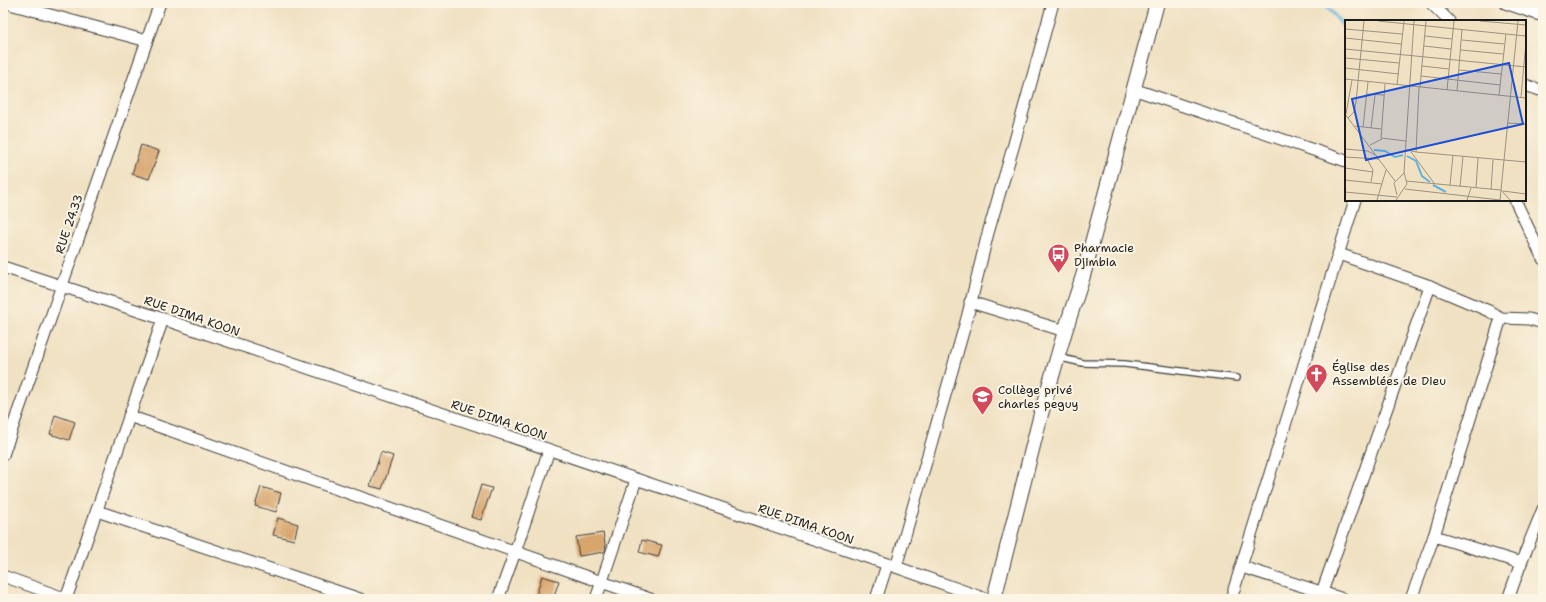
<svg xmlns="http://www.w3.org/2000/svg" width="1546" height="602" font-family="'Shantell Sans',sans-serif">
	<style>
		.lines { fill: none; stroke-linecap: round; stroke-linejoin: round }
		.stream { stroke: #62b2dc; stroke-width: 3.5 }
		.building { fill: #d8a56d }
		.service-casing { stroke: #3c3a35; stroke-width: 8 }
		.minor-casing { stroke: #3c3a35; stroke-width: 13 }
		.tertiary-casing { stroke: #3c3a35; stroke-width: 16 }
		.service { stroke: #fff; stroke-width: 5.5 }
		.minor { stroke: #fff; stroke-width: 11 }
		.tertiary { stroke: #fff; stroke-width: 14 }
		.labels { text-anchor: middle; stroke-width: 4; stroke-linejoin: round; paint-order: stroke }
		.street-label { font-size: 12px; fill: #1c1c1c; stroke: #fcf5e5 }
		.poi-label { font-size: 12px; fill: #1c1c1c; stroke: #fcf5e5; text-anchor: start }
		.inset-river { fill: none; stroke: #62b2dc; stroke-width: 2 }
		.inset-road { fill: none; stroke: #9b9280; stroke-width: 1 }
		.view { fill: #1d4ed8; fill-opacity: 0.15; stroke: #1d4ed8; stroke-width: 2 }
		.inset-edge { fill: none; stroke: #1c1c1c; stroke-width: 2 }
	</style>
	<rect width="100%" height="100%" fill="#fcf5e5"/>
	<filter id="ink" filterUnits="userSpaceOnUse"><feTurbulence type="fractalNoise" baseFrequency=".025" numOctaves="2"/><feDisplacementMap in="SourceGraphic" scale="8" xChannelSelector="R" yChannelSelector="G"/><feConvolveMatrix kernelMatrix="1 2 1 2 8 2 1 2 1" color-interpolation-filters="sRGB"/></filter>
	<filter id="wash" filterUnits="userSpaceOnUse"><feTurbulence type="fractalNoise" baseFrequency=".012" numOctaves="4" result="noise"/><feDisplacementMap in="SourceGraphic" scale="16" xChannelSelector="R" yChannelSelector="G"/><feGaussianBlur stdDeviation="0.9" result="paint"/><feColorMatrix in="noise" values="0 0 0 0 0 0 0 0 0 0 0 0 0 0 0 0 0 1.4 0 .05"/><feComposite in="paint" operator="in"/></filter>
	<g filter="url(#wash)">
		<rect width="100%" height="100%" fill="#f0e1c2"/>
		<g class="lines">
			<path class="stream" d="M1322,3L1328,8L1346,29"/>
		</g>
		<g id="blocks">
			<g class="building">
				<path d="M141,145L159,151L149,179L132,174Z"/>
				<path d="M55,415L75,422L69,440L50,434Z"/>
				<path d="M381,452L393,456L382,489L370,486Z"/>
				<path d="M481,485L492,488L481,520L471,517Z"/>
				<path d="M261,487L281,493L276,512L255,506Z"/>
				<path d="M278,518L298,524L294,540L273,535Z"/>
				<path d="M603,533L606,549L604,552L579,556L576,537Z"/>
				<path d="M642,540L662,545L658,557L639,552Z"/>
				<path d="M542,576L559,581L553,599H535Z"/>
			</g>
		</g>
	</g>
	<g filter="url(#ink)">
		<use href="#blocks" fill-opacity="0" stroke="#3c3a35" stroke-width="1"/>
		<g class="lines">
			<defs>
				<path id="service" d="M1057,357L1083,363L1125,364L1237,378"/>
				<g id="minor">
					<path d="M6,3L147,41"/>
					<path d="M1505,3L1543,16"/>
					<path d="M1537,3L1541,15"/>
					<path d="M1432,4L1449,21"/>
					<path d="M1525,85L1543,91"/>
					<path d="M1133,89L1346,161"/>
					<path d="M1515,200L1543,259"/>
					<path d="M1339,254L1430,286L1489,311L1501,318L1529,319L1543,323"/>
					<path d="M3,267L163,319L896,567L986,599"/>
					<path d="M970,302L1065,331"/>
					<path d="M129,416L650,599"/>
					<path d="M3,455L160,3"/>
					<path d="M97,511L360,599"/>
					<path d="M1434,536L1521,563"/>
					<path d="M896,567L967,318L988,233L1014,144L1053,3"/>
					<path d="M1242,567L1343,599"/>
					<path d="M3,576L67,599"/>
					<path d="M1322,592L1430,286"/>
					<path d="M66,599L163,319"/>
					<path d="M498,599L515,552L549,450"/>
					<path d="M596,599L636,480"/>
					<path d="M876,599L887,565"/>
					<path d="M1231,599L1355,200"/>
					<path d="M1411,599L1434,536L1501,318"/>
					<path d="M1508,599L1521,563L1543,509"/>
				</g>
				<path id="tertiary" d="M994,599L1041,414L1065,331L1083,276L1157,3"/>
			</defs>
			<use href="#service" class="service-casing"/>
			<use href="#minor" class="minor-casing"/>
			<use href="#tertiary" class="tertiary-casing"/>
			<use href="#service" class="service"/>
			<use href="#minor" class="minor"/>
			<use href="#tertiary" class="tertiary"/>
		</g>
	</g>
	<defs>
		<symbol id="bus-pin" viewBox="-11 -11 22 30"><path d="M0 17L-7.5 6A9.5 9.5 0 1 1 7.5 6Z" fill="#d1495b" stroke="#fcf5e5"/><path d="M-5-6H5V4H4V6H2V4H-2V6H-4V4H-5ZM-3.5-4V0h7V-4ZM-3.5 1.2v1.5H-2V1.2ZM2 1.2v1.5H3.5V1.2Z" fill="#fff"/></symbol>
		<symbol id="church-pin" viewBox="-11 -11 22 30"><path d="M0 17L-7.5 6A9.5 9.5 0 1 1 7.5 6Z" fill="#d1495b" stroke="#fcf5e5"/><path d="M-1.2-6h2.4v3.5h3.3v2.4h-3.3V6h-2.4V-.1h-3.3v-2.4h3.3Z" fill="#fff"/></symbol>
		<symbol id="school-pin" viewBox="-11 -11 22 30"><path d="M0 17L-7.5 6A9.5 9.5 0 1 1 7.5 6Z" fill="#d1495b" stroke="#fcf5e5"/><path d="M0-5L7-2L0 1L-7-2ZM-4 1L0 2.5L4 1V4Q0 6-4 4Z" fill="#fff"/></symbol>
	</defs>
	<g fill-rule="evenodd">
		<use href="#bus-pin" x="1046" y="242" width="25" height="34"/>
		<use href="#church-pin" x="1304" y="362" width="25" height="34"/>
		<use href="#school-pin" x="970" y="384" width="25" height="34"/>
	</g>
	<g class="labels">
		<g class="street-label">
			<text transform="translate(69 224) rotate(-71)" y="4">RUE 24.33</text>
			<text transform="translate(192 316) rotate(19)" y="4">RUE DIMA KOON</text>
			<text transform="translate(499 420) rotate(19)" y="4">RUE DIMA KOON</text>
			<text transform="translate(806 524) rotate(19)" y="4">RUE DIMA KOON</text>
		</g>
		<g class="poi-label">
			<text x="1074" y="252">Pharmacie<tspan x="1074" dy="14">Djimbia</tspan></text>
			<text x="1332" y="371">Église des<tspan x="1332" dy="14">Assemblées de Dieu</tspan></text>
			<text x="998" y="394">Collège privé<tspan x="998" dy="14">charles peguy</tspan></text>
		</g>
	</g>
	<g transform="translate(1345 20)">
		<rect width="181" height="181" fill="#f0e1c2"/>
		<path class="inset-river" d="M29,130L40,131L50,137L58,135M62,136L71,141L77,156L85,162M88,165L101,172"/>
		<path class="inset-road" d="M33,1L181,16M135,1L181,5M0,9L57,14M80,16L107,19M0,18L56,24M117,20L159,24M79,26L106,29M0,29L181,47M116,30L158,34M0,38L54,43M77,46L104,49M0,48L54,54M114,50L156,54M76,56L155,65M0,59L181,78M40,64L36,118L61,121M52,65L59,1M75,67L81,1M102,70L109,1M112,71L117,9M21,74L39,75M154,75L161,14M176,77L181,22M0,94L50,161M1,94L7,60M3,98L9,92L11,82L19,1M162,103L181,104M10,106L36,109M18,107L23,62M26,108L30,75M25,125L37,119M0,129L23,131L30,135M61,130L71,132L74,67M66,132L89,163M71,132L181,142M0,137L34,139M22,139L28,150L26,162M0,148L28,152M0,160L37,164M61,161L156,170L165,180M105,165L108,135M115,167L118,136M131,168L133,138M60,169L155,180M146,170L148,140M158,171L181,174M0,172L52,177M52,175L49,163L59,153M32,180L41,150M51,180L62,164L59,152L69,1M122,180L126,168M155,180L173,1"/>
		<path class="view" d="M164,43L178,104L21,140L7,79Z"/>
		<rect width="181" height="181" class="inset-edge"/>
	</g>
	<rect width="1546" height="602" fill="none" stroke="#fcf5e5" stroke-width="16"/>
</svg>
